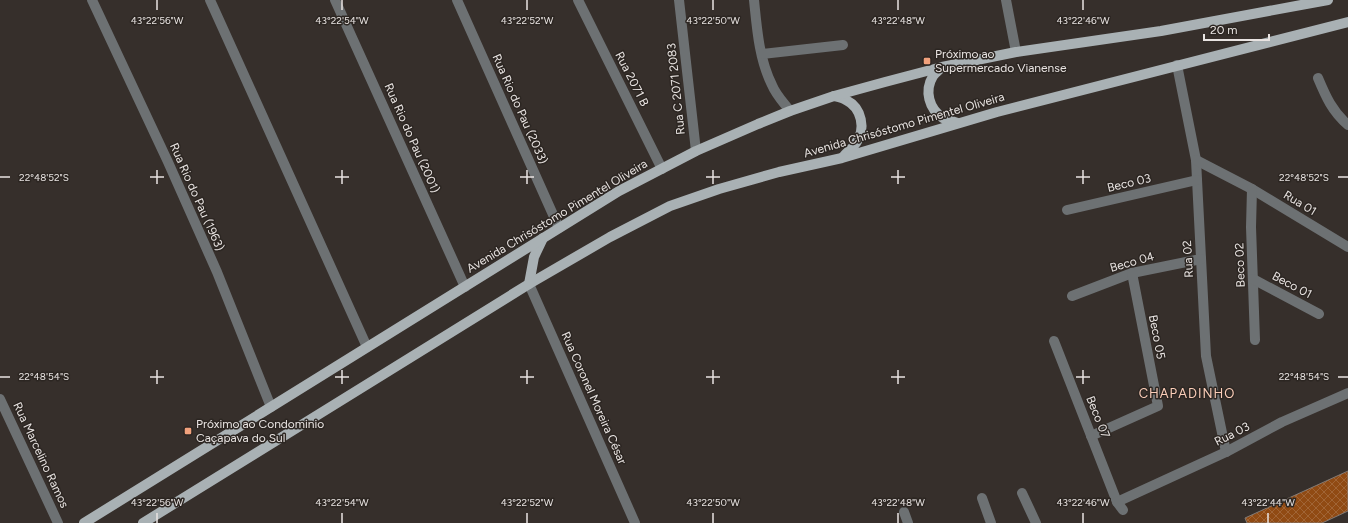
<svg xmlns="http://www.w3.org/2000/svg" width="1348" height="523" font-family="Figtree,sans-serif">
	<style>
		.building { fill: url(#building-cross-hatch); stroke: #827a75 }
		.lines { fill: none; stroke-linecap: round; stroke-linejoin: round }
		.minor { stroke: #6d7173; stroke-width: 10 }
		.major { stroke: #a9b1b4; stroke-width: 10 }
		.ticks { fill: none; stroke: #e9e4e2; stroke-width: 1.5 }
		.poi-dot { fill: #f1a17c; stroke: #2c2622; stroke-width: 1.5 }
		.labels { text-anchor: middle; stroke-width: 3; stroke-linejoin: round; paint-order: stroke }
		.poi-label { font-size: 12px; fill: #e9e4e2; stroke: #2c2622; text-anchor: start }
		.street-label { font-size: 12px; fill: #e9e4e2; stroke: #2c2622 }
		.neighbourhood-label { font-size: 13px; letter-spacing: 1px; fill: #fcceb9; stroke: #2c2622 }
		.ticks-label { font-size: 10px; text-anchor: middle; fill: #e9e4e2; stroke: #2c2622; stroke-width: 3; stroke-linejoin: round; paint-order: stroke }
	</style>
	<defs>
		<pattern id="building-cross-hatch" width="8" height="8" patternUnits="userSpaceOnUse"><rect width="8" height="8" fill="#904a13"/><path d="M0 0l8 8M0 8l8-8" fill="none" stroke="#a06435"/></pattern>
	</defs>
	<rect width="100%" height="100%" fill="#362f2b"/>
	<path class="building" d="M1348,471V511L1322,523H1247L1245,518Z"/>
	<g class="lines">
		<g class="minor">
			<path d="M92,0L168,162L217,272L271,407"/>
			<path d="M210,0L367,347"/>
			<path d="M335,0L465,287"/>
			<path d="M457,0L559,228"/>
			<path d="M578,0L662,169"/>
			<path d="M679,0L696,151"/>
			<path d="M754,0C757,29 759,59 772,85C776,95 784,103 790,111"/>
			<path d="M1006,0L1016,52"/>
			<path d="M762,54L843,45"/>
			<path d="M1177,65L1196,160L1206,356L1226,452"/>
			<path d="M1318,78C1326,97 1332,111 1348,125"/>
			<path d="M1196,160L1252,189L1348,247"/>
			<path d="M1252,189L1251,227L1255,340"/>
			<path d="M1067,210L1197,180"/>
			<path d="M1253,279L1319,314"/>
			<path d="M529,284L635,523"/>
			<path d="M1072,296L1132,273L1201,259"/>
			<path d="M1054,341L1117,502"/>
			<path d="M0,399L58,523"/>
			<path d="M1091,436L1158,406L1132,273"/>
			<path d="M1022,493L1036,523"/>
			<path d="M982,498L991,523"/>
			<path d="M1123,510L1117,502L1226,452L1282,422L1348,393"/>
			<path d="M904,512L908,523"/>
		</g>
		<g class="major">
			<path d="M942,67C939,70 935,73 933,76C924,91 929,109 943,118C948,120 954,122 958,123"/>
			<path d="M834,96C838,97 843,98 846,100C862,108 866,129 856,143C853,148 847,152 843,157"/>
			<path d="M529,284L534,257L543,238"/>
			<path d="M84,523L619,191L696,151L758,124L790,111L834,96L885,82L942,67L1016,52L1161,31L1328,0"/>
			<path d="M143,523L529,284L610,237L670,206L719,189L779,172L842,158L997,112L1348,22"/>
		</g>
	</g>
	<path class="ticks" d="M157,0V10M342,0V10M527,0V10M713,0V10M898,0V10M1083,0V10M157,170V184M342,170V184M527,170V184M713,170V184M898,170V184M1083,170V184M0,177H10M150,177H164M335,177H349M520,177H534M706,177H720M891,177H905M1076,177H1090M1338,177H1348M157,370V384M342,370V384M527,370V384M713,370V384M898,370V384M1083,370V384M0,377H10M150,377H164M335,377H349M520,377H534M706,377H720M891,377H905M1076,377H1090M1338,377H1348M157,513V523M342,513V523M527,513V523M713,513V523M898,513V523M1083,513V523M1268,513V523"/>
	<g class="poi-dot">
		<rect x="923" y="57" width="8" height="8" rx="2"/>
		<rect x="184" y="427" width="8" height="8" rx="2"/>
	</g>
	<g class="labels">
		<g class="poi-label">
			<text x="935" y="58">Próximo ao<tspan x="935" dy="14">Supermercado Vianense</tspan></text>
			<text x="196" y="428">Próximo ao Condominio<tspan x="196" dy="14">Caçapava do Sul</tspan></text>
		</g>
		<g class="street-label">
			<text transform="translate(632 79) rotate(63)" y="4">Rua 2071 B</text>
			<text transform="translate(676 89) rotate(-96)" y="4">Rua C 2071 2083</text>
			<text transform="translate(520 109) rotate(66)" y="4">Rua Rio do Pau (2033)</text>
			<text transform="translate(904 125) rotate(-16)" y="4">Avenida Chrisóstomo Pimentel Oliveira</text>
			<text transform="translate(412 138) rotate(66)" y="4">Rua Rio do Pau (2001)</text>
			<text transform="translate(1129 183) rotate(-13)" y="4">Beco 03</text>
			<text transform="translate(197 197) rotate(66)" y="4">Rua Rio do Pau (1963)</text>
			<text transform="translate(1300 203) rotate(31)" y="4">Rua 01</text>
			<text transform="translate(557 216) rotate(-31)" y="4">Avenida Chrisóstomo Pimentel Oliveira</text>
			<text transform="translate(1188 259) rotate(-93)" y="4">Rua 02</text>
			<text transform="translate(1132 262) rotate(-16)" y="4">Beco 04</text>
			<text transform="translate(1240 265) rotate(-92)" y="4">Beco 02</text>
			<text transform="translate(1292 285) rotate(28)" y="4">Beco 01</text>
			<text transform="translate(1157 337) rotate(79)" y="4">Beco 05</text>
			<text transform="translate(594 398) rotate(66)" y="4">Rua Coronel Moreira César</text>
			<text transform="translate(1098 417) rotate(68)" y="4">Beco 07</text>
			<text transform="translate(1232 434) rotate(-27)" y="4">Rua 03</text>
			<text transform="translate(41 455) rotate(65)" y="4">Rua Marcelino Ramos</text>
		</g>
		<g class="neighbourhood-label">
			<text x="1187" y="398">CHAPADINHO</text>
		</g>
	</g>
	<g class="ticks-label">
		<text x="157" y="24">43°22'56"W</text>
		<text x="342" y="24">43°22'54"W</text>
		<text x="527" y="24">43°22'52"W</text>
		<text x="713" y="24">43°22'50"W</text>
		<text x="898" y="24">43°22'48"W</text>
		<text x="1083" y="24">43°22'46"W</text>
		<text x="44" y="181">22°48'52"S</text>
		<text x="1304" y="181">22°48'52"S</text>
		<text x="44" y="380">22°48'54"S</text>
		<text x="1304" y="380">22°48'54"S</text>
		<text x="157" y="506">43°22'56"W</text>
		<text x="342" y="506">43°22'54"W</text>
		<text x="527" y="506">43°22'52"W</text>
		<text x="713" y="506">43°22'50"W</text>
		<text x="898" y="506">43°22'48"W</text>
		<text x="1083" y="506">43°22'46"W</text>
		<text x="1268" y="506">43°22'44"W</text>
	</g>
	<path d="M1204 34v6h65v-6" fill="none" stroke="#e9e4e2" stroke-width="2"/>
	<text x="1210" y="34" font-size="12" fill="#e9e4e2" stroke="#2c2622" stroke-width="3" paint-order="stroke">20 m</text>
</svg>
